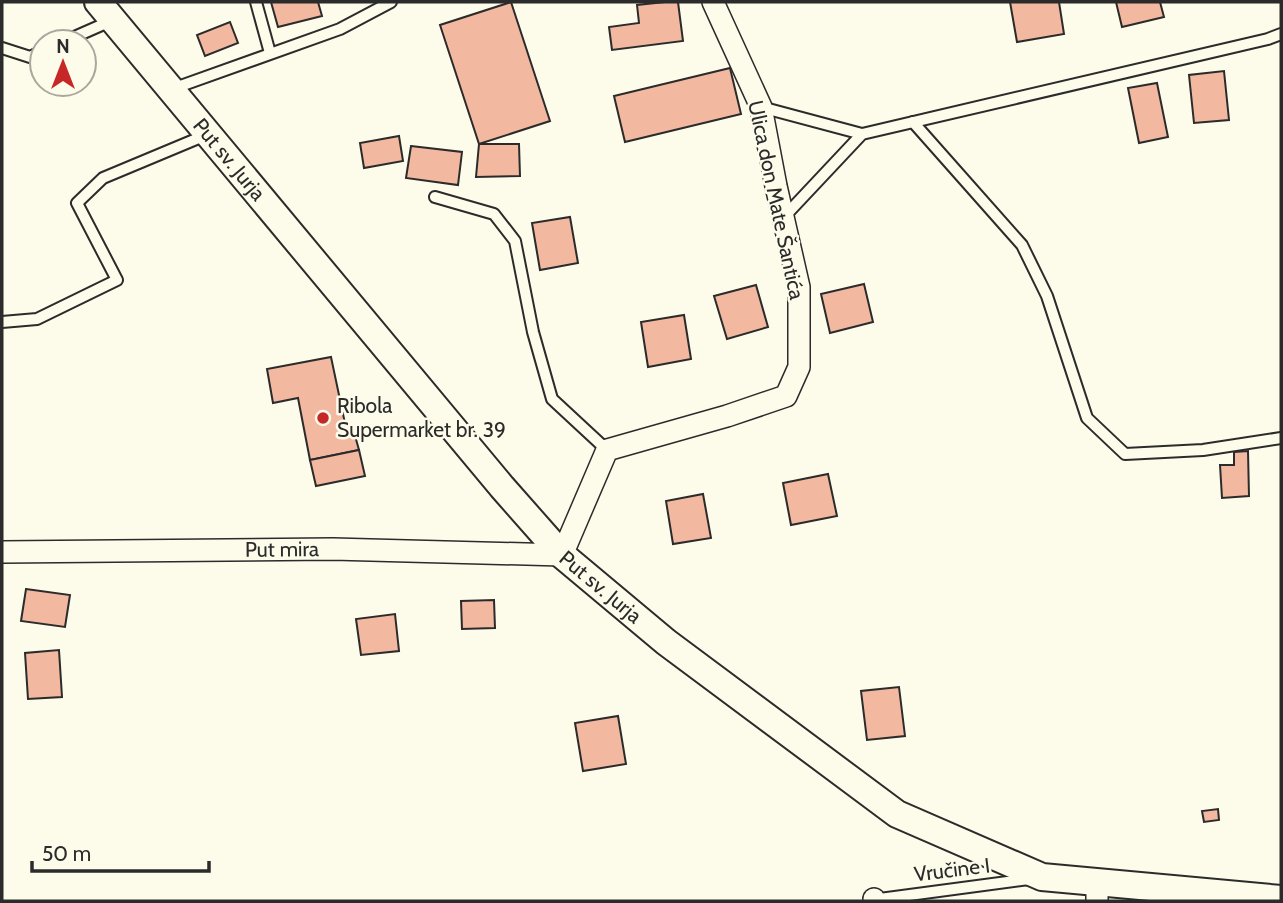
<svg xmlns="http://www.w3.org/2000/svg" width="1283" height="903" font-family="Cabin,sans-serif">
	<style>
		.building { fill: #f2b8a0; stroke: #2b2b2b; stroke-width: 2 }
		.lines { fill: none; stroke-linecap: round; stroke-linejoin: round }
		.service-casing { stroke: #2b2b2b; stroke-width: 14 }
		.minor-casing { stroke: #2b2b2b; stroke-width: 24 }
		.tertiary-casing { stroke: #2b2b2b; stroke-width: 30 }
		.service { stroke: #fdfbea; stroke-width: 10 }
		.minor { stroke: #fdfbea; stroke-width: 21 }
		.tertiary { stroke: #fdfbea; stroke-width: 26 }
		.poi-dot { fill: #c62828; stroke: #fdfbea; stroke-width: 2.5 }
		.labels { text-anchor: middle; stroke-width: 5; stroke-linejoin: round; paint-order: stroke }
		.street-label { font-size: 21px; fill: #2b2b2b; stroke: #fdfbea }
		.poi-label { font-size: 21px; fill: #2b2b2b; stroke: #fdfbea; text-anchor: start }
	</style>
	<rect width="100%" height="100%" fill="#fdfbea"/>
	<g class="building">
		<path d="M271,2H318L322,16L278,27Z"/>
		<path d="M511,2L550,121L479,144L440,25Z"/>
		<path d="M665,2H678L683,41L612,50L609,27L639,23L637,5Z"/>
		<path d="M1010,2H1059L1064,34L1017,42Z"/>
		<path d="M1116,2H1160L1164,17L1122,27Z"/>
		<path d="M230,22L238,43L205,56L197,35Z"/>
		<path d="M730,68L741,114L625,142L614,96Z"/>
		<path d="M1224,71L1229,120L1194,123L1189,75Z"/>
		<path d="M1157,83L1168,137L1139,143L1128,88Z"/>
		<path d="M399,136L403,161L364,168L360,143Z"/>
		<path d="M479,144H519L520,176L476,177Z"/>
		<path d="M411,146L462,152L458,185L406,178Z"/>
		<path d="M570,217L578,263L540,270L532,223Z"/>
		<path d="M864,284L873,322L830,333L821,294Z"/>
		<path d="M756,285L768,327L727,339L714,296Z"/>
		<path d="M684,315L691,359L648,367L641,322Z"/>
		<path d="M331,357L347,433L354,432L359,450L310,460L298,398L273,403L267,369Z"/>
		<path d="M359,450L365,476L316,486L310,460Z"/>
		<path d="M1248,451L1249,496L1222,498L1220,465H1234V452Z"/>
		<path d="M828,474L837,516L791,525L783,483Z"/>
		<path d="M703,494L711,538L673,544L666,501Z"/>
		<path d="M26,589L70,595L65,627L21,621Z"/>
		<path d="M494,600L495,628L462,629L461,601Z"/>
		<path d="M395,614L399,651L361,655L356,619Z"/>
		<path d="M59,650L62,697L28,699L25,653Z"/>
		<path d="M899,687L905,736L867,740L861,691Z"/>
		<path d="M618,716L626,764L583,771L575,723Z"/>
		<path d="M1218,809L1219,820L1204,822L1202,811Z"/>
	</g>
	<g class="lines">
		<defs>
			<g id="service">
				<path d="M256,2L270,53"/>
				<path d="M63,42L113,20"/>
				<path d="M2,48L30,57L42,51"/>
				<path d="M172,89L340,29L391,2"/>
				<path d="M761,107L862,134"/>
				<path d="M913,122L1022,245L1047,296L1087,418L1125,454L1203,450L1281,438"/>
				<path d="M435,197L494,214L515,241L533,332L552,399L607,450"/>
				<path d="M783,218L862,134L1268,39L1281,34"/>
				<path d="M2,322L37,319L117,280L77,203L103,178L206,135"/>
				<path d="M872,900L1029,879"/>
			</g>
			<g id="minor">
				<path id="s1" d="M2,552L333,549L562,555L607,450L727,416L786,396L799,367V287L776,186L761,107L713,2"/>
				<path d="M874,899V901"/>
				<path d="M1097,901V882"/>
			</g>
			<g id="tertiary">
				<path id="s2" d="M98,2L502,487L562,555L666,642L897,814L1042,877L1281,899"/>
			</g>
		</defs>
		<use href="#service" class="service-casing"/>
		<use href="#minor" class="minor-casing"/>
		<use href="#tertiary" class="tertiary-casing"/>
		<use href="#service" class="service"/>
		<use href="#minor" class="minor"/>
		<use href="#tertiary" class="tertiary"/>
	</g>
	<circle class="poi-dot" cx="323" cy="418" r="7"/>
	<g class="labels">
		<g class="street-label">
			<text dy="7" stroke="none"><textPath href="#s2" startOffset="205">Put sv. Jurja</textPath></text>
			<text transform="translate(776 200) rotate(78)" y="7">Ulica don Mate Šantića</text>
			<text dy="7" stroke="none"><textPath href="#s1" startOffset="280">Put mira</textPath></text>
			<text dy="7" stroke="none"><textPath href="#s2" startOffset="772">Put sv. Jurja</textPath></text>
			<text transform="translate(952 870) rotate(-7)" y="7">Vručine I</text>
		</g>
		<g class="poi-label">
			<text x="337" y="413">Ribola<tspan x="337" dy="24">Supermarket br. 39</tspan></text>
		</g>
	</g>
	<rect width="1283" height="903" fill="none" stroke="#2b2b2b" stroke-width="7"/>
	<g transform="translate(63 63)"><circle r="33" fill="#fdfbea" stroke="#a9a89e" stroke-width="2"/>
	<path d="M0-5L12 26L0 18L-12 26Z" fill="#c62828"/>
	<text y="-10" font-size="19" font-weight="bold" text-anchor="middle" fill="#2b2b2b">N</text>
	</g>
	<path d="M32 861v10h177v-10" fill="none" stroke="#2b2b2b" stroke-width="3.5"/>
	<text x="42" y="861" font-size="21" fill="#2b2b2b" stroke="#fdfbea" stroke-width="5" paint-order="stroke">50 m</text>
</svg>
